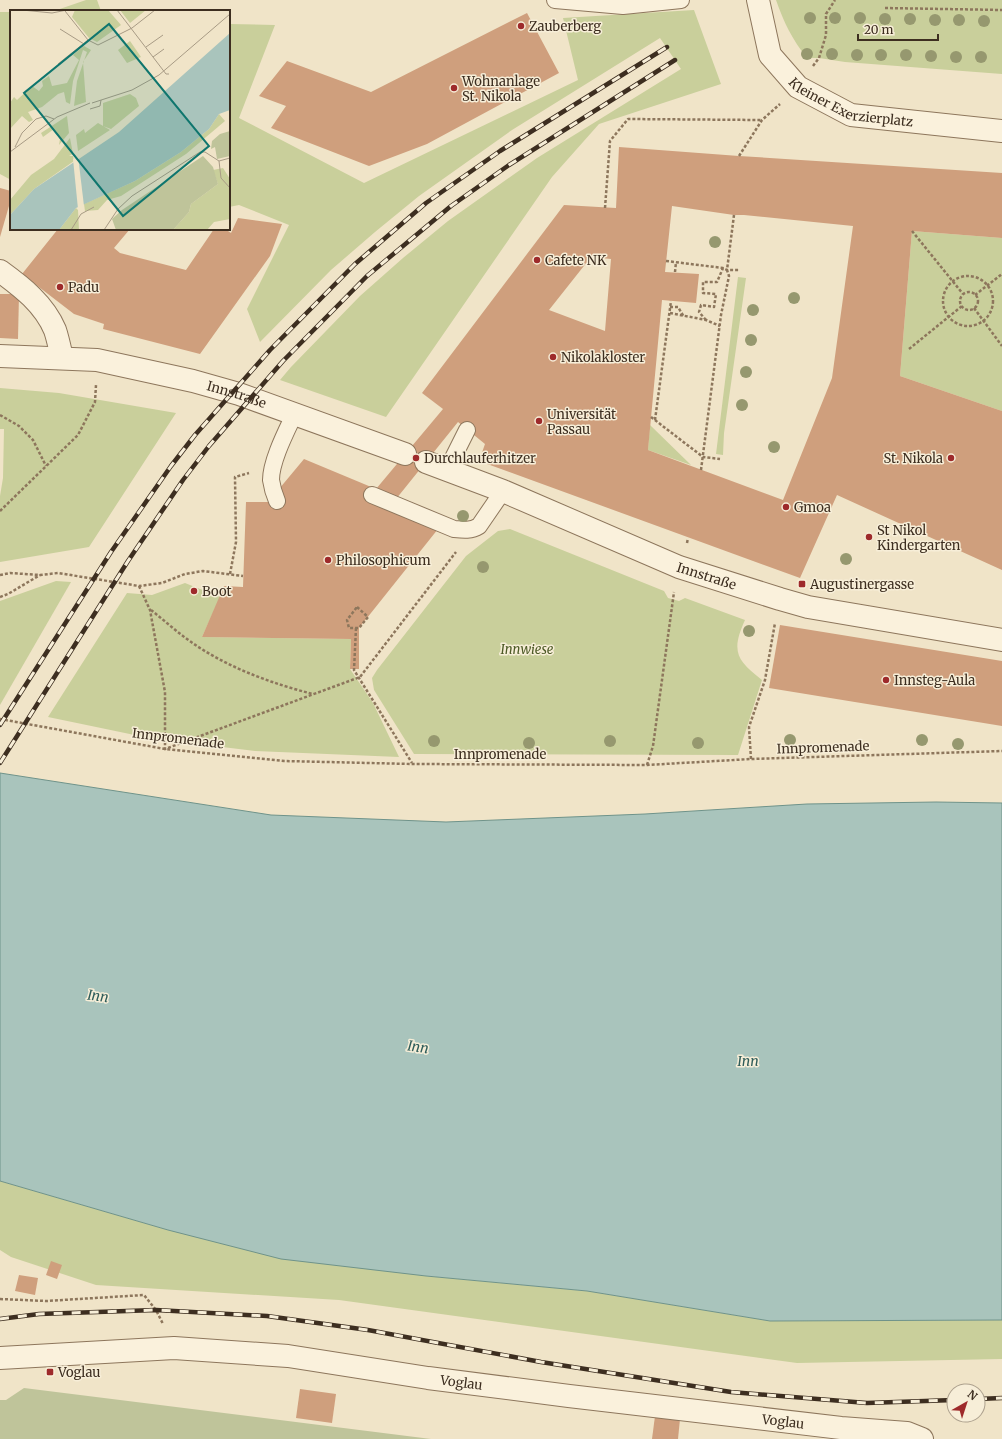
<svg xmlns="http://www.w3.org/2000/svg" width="1002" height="1439" font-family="Merriweather,serif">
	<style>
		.green { fill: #c9cf9b }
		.cemetery { fill: #bfc49a }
		.water { fill: #a9c4bc; stroke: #6f938a }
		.building { fill: #cf9f7d; fill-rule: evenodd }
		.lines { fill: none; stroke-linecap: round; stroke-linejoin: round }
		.service-casing { stroke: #8d765c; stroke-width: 18 }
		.minor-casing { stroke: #8d765c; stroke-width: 24 }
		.tertiary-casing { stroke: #8d765c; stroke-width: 24 }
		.path { stroke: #8d765c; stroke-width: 2.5; stroke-dasharray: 3 2; stroke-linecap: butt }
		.service { stroke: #faf1dc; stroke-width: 16 }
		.minor { stroke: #faf1dc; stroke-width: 22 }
		.tertiary { stroke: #faf1dc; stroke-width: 22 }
		.rail-casing { stroke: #3d2e20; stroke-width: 4.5 }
		.rail { stroke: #f7eed8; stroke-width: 3; stroke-dasharray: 9; stroke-linecap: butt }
		.tree { fill: #96986f }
		.poi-dot { fill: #9e2a2b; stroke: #f7eed8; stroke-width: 1.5 }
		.labels { text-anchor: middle; stroke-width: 3; stroke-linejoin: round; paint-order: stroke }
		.poi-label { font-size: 13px; fill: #3d2e20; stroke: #f7eed8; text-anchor: start }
		.street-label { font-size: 13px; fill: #3d2e20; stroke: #f7eed8 }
		.park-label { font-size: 13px; font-style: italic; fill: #4d5a26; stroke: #f7eed8 }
		.water-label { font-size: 14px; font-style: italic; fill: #2f5d5a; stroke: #f7eed8 }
		.inset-road { fill: none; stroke: #a89b85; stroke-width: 1 }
		.view { fill: #0f766e; fill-opacity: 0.15; stroke: #0f766e; stroke-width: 2 }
		.inset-edge { fill: none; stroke: #3d2e20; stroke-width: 2 }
	</style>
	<rect width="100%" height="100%" fill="#f0e4c8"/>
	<g class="green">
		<path d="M86,0H97L101,11H54Z"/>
		<path d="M776,0H1002V74L845,62L819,58H807C792,39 784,23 776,0Z"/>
		<path d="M694,10L721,84L599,124L552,177L386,417L280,380L291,367L360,296L403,258L448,221L537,158L681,69L660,38L512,130L419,196L375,232L331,270L260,342L247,309L289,225L239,205L229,207V24L275,25L239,118L364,183L578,80L563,18Z"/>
		<path d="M0,12H11V180L0,174Z"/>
		<path d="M912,231L1002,238V411L900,376Z"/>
		<path d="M738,277L746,278L724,433L723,455L716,454Z"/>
		<path d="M0,388L59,393L176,413L89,547L0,562V496L3,478L4,429H0Z"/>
		<path d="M650,425L691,465L648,450Z"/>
		<path d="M510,529L664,591L668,598L679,601L685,598L745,620C731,651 736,660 762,680L738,755L414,754L374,690L372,678L377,670L466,556L498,531Z"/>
		<path d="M56,581L71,582L0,705V601Z"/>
		<path d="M185,583L220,597L202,637L351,639L350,669L373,703L399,757L255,751L149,738L48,717L127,593L152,595Z"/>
		<path d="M0,1181L168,1230L426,1276L587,1291L770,1321L1002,1320V1359L797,1363L339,1300L96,1285L11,1257L0,1250Z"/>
	</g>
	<path class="cemetery" d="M24,1388L431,1439H0V1400H6Z"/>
	<path class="water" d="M0,773L271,815L446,822L645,814L807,804L936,802L1002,803V1320L770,1321L587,1291L426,1276L281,1259L168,1230L0,1181Z"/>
	<g class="building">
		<path d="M527,13L559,73L427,144L369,166L271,128L286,106L259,96L287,61L371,92Z"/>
		<path d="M619,147L739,156L1002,173V238L912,231L900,376L1002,411V570L837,495L800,578L479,461L485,444L458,422L388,509L438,529L359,628V669H350L351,639L202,637L224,586L243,587L246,502H271L279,489L304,459L376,489L443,409L422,393L564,205L616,208ZM672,206L734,215H744L853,226L832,378L783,500L648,450L662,300L696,303L699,274L665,272ZM591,257L611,259L605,331L549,310Z"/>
		<path d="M0,188L11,191V199L0,237Z"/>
		<path d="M238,218L282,224L270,256L200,354L103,329L104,324L74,314L22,274L58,229H130L114,248L120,253L186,270L214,229H225L231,233Z"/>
		<path d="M0,294H19L18,339L0,338Z"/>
		<path d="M780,625L1002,661V726L769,688Z"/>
		<path d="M51,1261L62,1265L57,1279L46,1275Z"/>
		<path d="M19,1275L38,1278L35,1295L15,1291Z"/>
		<path d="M300,1389L336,1394L332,1423L296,1418Z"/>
		<path d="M655,1416L680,1419L678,1439H652Z"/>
	</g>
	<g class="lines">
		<defs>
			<g id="service">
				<path d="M555,0L623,6L681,0"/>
				<path d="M447,470L467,430"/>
				<path d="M372,495L454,529C463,530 471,531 479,526L503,491"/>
				<path d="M277,501C274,494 272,487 271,480C271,461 286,432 294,415"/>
			</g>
			<g id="minor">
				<path d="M0,271C22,287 44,304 55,330C58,339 60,349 62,358"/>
				<path id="s1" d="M0,1358L174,1348L288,1356L428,1378L569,1396L841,1428L907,1433L922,1439"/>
			</g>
			<g id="tertiary">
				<path id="s2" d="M758,0L770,55L798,87L851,115L1002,131"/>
				<path id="s3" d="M0,356L97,360L193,381L239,394L405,454"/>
				<path id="s4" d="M426,462L503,491L679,567L780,599L808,607L1002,640"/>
			</g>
		</defs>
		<use href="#service" class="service-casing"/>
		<use href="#minor" class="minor-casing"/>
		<use href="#tertiary" class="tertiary-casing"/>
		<g class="path">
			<path d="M885,8L1002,10"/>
			<path d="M813,66L819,58L826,35V14L835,0"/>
			<path d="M739,156L762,120L780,104"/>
			<path d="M605,208L610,141L628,119L762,120"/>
			<path d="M912,231L963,294"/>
			<path d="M666,261L723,268L727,270H739"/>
			<path d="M675,272L676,262"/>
			<circle cx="968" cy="301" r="25"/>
			<circle cx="969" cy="301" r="9"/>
			<path d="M975,295L1002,274"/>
			<path d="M670,307H678L684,317"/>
			<path d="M974,308L1002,346"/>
			<path d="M670,313L706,320L720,326"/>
			<path d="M706,320L699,312L701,305L714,307L716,294L703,293V282H717L723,268"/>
			<path d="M909,349L962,306"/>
			<path d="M0,415L19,426L33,440L46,466"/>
			<path d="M651,417L703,457L720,459"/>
			<path d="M655,420L671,301"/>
			<path d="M701,470L721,315L729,276L727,270L734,215"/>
			<path d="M0,511L78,435L95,402L96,385"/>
			<path d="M687,543L688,538"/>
			<path d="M230,574L236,542L235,477L249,473"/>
			<path d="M0,575L10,573L40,575L58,573L139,586L162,583L185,574L203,571L243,576"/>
			<path d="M139,586L150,610L165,692V749L360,677L456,552"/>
			<path d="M0,597L8,594L40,575"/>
			<path d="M357,607L368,617L359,628H349L347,620Z"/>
			<path d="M151,610C165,621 179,634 194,644C229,668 273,684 313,694"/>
			<path d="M356,628L354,670L412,763"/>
			<path d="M0,719L165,749L284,761L412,764L647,765L751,759L1002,751"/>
			<path d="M751,759L749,727L765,680L775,623"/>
			<path d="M647,765L653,746L674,592"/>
			<path d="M0,1299L46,1301L144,1295L156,1310L163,1324"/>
		</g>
		<use href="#service" class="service"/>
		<use href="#minor" class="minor"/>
		<use href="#tertiary" class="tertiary"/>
		<defs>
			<g id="rail">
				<path d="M0,725L111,552L171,466L195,435L270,350L355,264L426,203L500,151L667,47"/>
				<path d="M0,763L128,561L183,480L209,446L283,361L367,276L451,206L509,165L675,60"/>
				<path d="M0,1319L39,1314L156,1310L267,1316L368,1330L541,1362L731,1392L867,1403L954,1400"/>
				<path d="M978,1399L1002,1398"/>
			</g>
		</defs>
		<use href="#rail" class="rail-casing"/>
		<use href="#rail" class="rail"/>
	</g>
	<g class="tree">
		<circle cx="810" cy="18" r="6"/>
		<circle cx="835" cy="18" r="6"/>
		<circle cx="860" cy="18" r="6"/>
		<circle cx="885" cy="19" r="6"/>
		<circle cx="910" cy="19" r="6"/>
		<circle cx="935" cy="20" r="6"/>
		<circle cx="959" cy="20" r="6"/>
		<circle cx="984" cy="21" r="6"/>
		<circle cx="807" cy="54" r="6"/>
		<circle cx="832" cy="54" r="6"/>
		<circle cx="857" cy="55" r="6"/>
		<circle cx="881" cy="55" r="6"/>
		<circle cx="906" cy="55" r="6"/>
		<circle cx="931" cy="56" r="6"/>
		<circle cx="956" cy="57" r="6"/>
		<circle cx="981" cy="57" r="6"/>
		<circle cx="715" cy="242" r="6"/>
		<circle cx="794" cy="298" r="6"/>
		<circle cx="753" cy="310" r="6"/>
		<circle cx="751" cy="340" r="6"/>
		<circle cx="746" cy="372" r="6"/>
		<circle cx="742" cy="405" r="6"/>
		<circle cx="774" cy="447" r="6"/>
		<circle cx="463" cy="516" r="6"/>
		<circle cx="846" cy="559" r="6"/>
		<circle cx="483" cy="567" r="6"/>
		<circle cx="749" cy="631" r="6"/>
		<circle cx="790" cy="740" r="6"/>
		<circle cx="922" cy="740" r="6"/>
		<circle cx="434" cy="741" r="6"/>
		<circle cx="610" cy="741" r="6"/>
		<circle cx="529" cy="743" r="6"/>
		<circle cx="698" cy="743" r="6"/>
		<circle cx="958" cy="744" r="6"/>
	</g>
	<g class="poi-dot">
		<circle cx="521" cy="26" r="4"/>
		<circle cx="454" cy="88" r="4"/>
		<circle cx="537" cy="260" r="4"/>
		<circle cx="60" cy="287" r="4"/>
		<circle cx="553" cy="357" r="4"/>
		<circle cx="539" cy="421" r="4"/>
		<circle cx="416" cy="458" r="4"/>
		<circle cx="951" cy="458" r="4"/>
		<circle cx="786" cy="507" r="4"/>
		<circle cx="869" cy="537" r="4"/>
		<circle cx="328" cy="560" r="4"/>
		<rect x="798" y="580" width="8" height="8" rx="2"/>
		<circle cx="194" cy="591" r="4"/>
		<circle cx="886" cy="680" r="4"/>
		<rect x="46" y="1368" width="8" height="8" rx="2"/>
	</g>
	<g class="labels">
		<g class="poi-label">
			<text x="529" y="31">Zauberberg</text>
			<text x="462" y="86">Wohnanlage<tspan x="462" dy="15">St. Nikola</tspan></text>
			<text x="545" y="265">Cafete NK</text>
			<text x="68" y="292">Padu</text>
			<text x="561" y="362">Nikolakloster</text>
			<text x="547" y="419">Universität<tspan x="547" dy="15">Passau</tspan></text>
			<text x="424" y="463">Durchlauferhitzer</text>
			<text x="943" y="463" text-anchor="end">St. Nikola</text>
			<text x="794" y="512">Gmoa</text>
			<text x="877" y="535">St Nikol<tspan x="877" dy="15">Kindergarten</tspan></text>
			<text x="336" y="565">Philosophicum</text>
			<text x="810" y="589">Augustinergasse</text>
			<text x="202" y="596">Boot</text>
			<text x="894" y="685">Innsteg-Aula</text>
			<text x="58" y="1377">Voglau</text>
		</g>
		<g class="street-label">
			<text dy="5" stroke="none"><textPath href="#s2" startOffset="155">Kleiner Exerzierplatz</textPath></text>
			<text dy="5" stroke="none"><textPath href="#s3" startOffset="241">Innstraße</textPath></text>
			<text dy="5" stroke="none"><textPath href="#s4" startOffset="303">Innstraße</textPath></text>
			<text transform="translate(178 738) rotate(7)" y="5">Innpromenade</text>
			<text transform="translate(823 747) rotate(-2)" y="5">Innpromenade</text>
			<text x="500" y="759">Innpromenade</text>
			<text dy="5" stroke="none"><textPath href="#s1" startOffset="464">Voglau</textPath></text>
			<text dy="5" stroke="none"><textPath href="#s1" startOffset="788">Voglau</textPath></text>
		</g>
		<g class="park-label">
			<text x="527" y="654">Innwiese</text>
		</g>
		<g class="water-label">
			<text transform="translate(98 996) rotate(8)" y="5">Inn</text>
			<text transform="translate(418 1047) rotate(9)" y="5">Inn</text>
			<text x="748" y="1066">Inn</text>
		</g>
	</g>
	<g transform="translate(10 10)">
		<rect width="220" height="220" fill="#f0e4c8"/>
		<path d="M65,0H98L111,15L87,32L79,28L62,7ZM110,0H136L120,13ZM120,31L131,47L117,53L108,40ZM74,36L81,40L73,52L76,92L64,96L67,71L77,42L73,40L63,71L60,94L56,92L54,82L48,84L32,97L18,102L23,110L19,112L12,106L0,119V93L4,87L7,90L22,76L29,81L33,76L32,71L39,66L42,76L57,73L69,50L63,45ZM120,84L126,88L129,96L101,119L93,116V93ZM209,104L215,111L176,144L111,186L97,190L88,200L75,201L74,194L125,171L171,142L199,119ZM57,106L59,123L49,135L50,129L44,119L33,127L31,123ZM88,113L100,120L68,141L66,125L74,119L75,123ZM60,128L63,144L59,146H63L64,151L24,179L0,205V190L21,165L44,149ZM213,158L220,169V209L204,212L197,220H163L179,202L181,194L208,174L203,160ZM66,198L68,200L69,220H49Z" fill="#c9cf9b"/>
		<path d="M220,121V146L207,149L205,137L201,139L202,131L210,124ZM193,146L203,157L208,174L181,194L179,202L163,220H106L102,209L112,200Z" fill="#bfc49a"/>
		<path d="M220,23V100L209,104L199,119L171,142L125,171L66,198L49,220H0V205L24,179L109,122Z" fill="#a9c4bc"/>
		<path d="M68,146L74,196L68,199L63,149Z" fill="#f0e4c8"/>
		<path class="inset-road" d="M12,0L42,3L57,0M107,0L156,64H159M55,1L78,30L88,35L122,18L145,0M50,19L74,34M136,37L153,25M143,47L154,39M48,54L78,30M82,93L122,80L149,65L220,4M80,99L90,96L91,90M5,137L12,123L26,109L36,106L44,109M0,142L47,107L80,93M209,151L211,168L220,178M61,220L71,204L84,197M94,220L108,199L122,186L190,142H195L209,151L220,148"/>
		<path class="view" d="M99,14L199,136L113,206L14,83Z"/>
		<rect width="220" height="220" class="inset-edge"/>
	</g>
	<g transform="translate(966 1403) rotate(39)"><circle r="19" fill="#f7eed8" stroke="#ada18e"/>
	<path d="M0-3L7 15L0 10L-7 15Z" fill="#9e2a2b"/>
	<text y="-6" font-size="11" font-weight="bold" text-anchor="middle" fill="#3d2e20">N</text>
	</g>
	<path d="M858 34v6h80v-6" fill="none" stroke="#3d2e20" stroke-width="2"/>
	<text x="864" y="34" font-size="12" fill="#3d2e20" stroke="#f7eed8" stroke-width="3" paint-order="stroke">20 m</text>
</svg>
